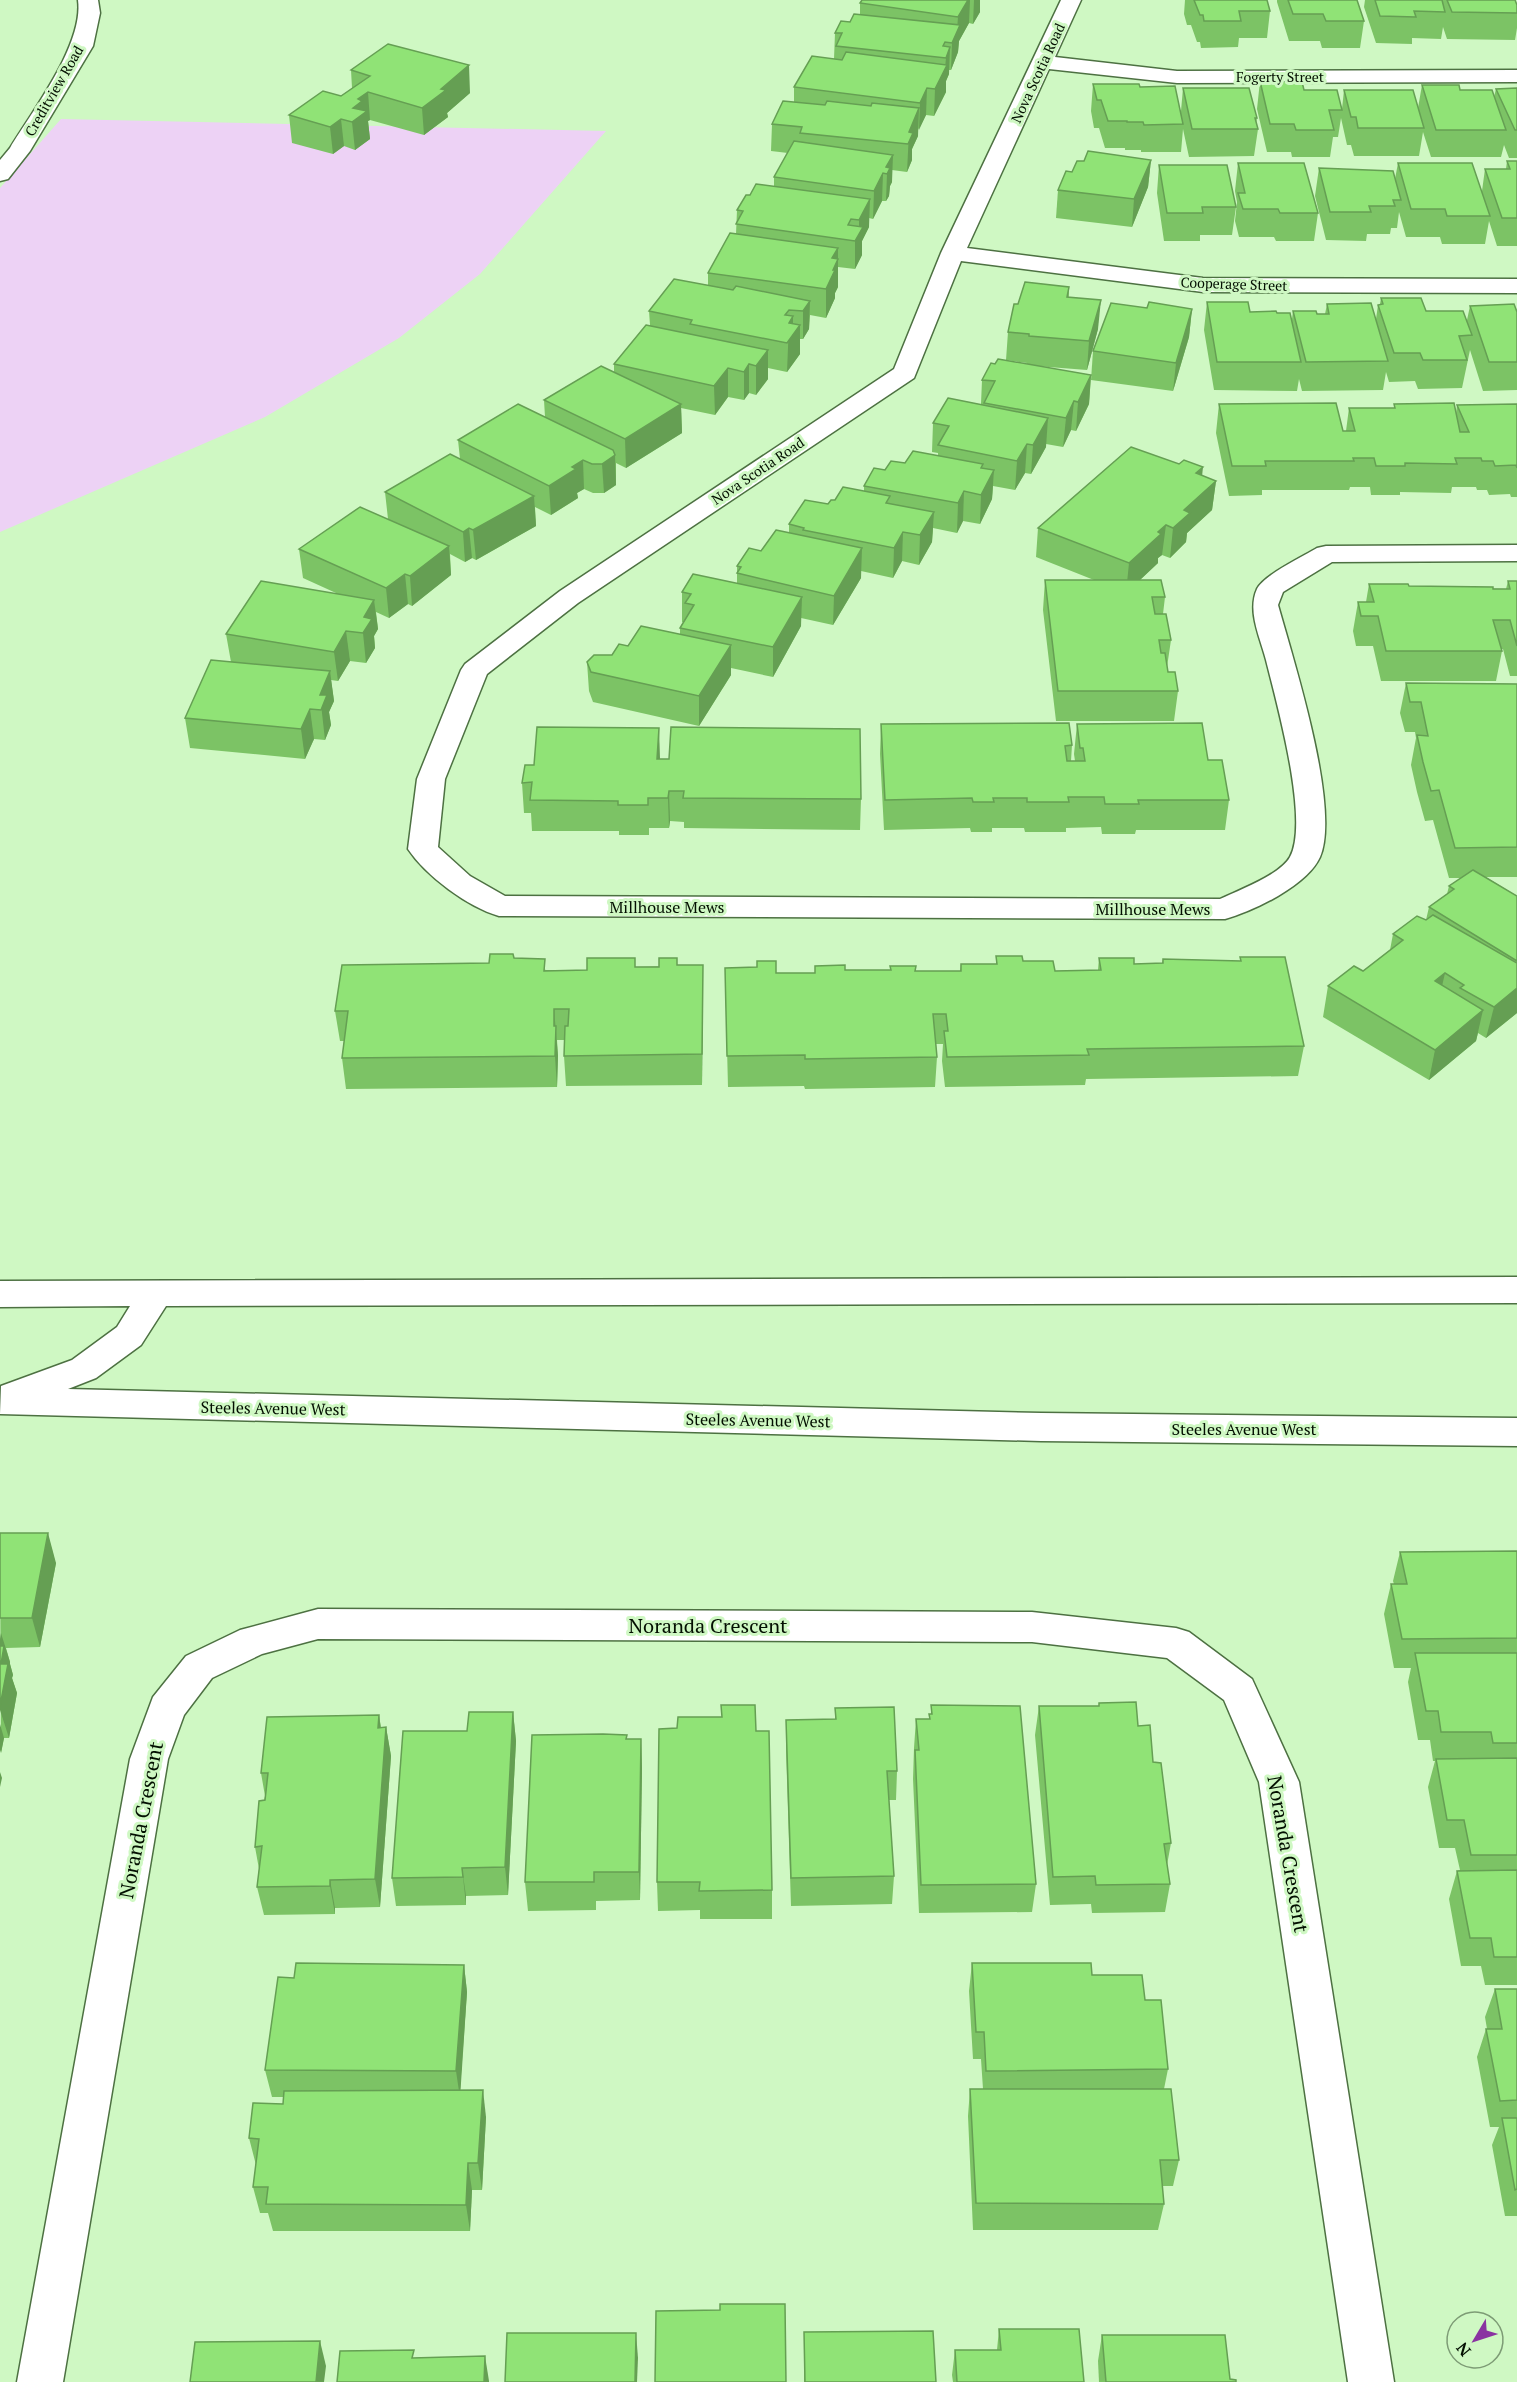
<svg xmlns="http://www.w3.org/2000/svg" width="1517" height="2382" font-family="'PT Serif',serif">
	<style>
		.green { fill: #edd2f5 }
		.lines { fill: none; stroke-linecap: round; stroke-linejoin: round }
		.minor-casing { stroke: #4d7142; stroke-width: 3 }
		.major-casing { stroke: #4d7142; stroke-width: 3 }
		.minor { fill: #fff; fill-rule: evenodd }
		.major { fill: #fff; fill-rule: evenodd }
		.wall { fill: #7cc365 }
		.shaded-wall { fill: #659f53 }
		.building { fill: #90e376; stroke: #659f53; stroke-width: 1.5 }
		.labels { text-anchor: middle; stroke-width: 6; stroke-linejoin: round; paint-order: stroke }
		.far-street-label { font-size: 14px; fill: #030f01; stroke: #cff8c3 }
		.street-label { font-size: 16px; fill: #030f01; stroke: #cff8c3 }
		.near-street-label { font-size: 20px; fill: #030f01; stroke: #cff8c3 }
	</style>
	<rect width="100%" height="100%" fill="#cff8c3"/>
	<path class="green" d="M61,119L606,131L480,274L399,338L265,417L0,532V188Z"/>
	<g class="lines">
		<defs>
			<g id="minor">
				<path d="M78,0H98L100,13L93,46L30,151L8,179L0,181V160L10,148C33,110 84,44 78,0Z"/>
				<path d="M1061,0H1081L1055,57L1177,71L1517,70V82L1177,83L1049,69L967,248L1203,278L1517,279V293L1203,292L961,261L914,378L578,603L487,674L445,779L438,847L470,876L505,896L1220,899C1239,890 1280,875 1290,857C1310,821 1276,700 1266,660C1260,637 1247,611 1257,589C1264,575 1302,557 1317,548L1326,546L1517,545V561L1332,562L1283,592L1278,605C1293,659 1341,808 1320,857C1307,886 1253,911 1225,919L499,916C468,907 426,876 408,849L417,779L461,670L465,664L560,591L894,369L941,253Z"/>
				<path d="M318,1609L1032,1612L1176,1628L1189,1632L1252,1679L1299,1782L1394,2382H1348L1259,1782L1224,1700L1167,1658L1032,1642L318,1639L262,1654L212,1678L184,1715L168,1759L63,2382H17L130,1759L153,1697L186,1656L240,1630Z"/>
			</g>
			<path id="major" d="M1517,1277V1303L166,1306L141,1345L96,1378L68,1389L1041,1413L1517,1418V1446L1041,1441L0,1414L1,1386L72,1360L117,1327L130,1306L0,1307V1281Z"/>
		</defs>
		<use href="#minor" class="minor-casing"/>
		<use href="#major" class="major-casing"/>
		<use href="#minor" class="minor"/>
		<use href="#major" class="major"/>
	</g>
	<g class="wall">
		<path d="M862,0H980V12L973,24L969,23L959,41L958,52L951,70H949V74L946,81V92L934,116L926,115L918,130V136L912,149V160L907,172L892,170V182L890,186L889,196L886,201H882L873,219L869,218V227L862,241V255L855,269L838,267V287L835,293V298L826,318L810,315L809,329L803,339H800V354L787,372L768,368V379L756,395L749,393L744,400L728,397L715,415L681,408L682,433L626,468L616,463V485L604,493H593L584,489L577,493L578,498L551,515L535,507L536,526L476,560L472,558L465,562L450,554L451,575L412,606L408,604L389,618L376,612L378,629L374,636L375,648L366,663L350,661L338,681L331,680L334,701L329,712L331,725L325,740L314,739L305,759L190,748L185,718L231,662L226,634L336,593L303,578L299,549L388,519L385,492L460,459L458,440L545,417L544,400L614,373V364L650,325L649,311L708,285V273L736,234L737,210L750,195L774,187V177L788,153L771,151L772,124L794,102V87L834,59L835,33L860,14V3Z"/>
		<path d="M1185,0H1267L1270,11L1267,38H1239L1238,47L1201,48L1200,42H1197L1191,25H1187L1184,14Z"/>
		<path d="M1277,0H1357L1364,21L1360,48H1322L1320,41H1289L1277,2Z"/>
		<path d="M1365,0H1515L1517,5V28L1515,40L1447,39L1443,27L1441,39L1412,38V44L1376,43L1364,7Z"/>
		<path d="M351,70L470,93L447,113L448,117L424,135L370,120L368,121L370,139L355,150L344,146L333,154L292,143L289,115L341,96L352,88Z"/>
		<path d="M1260,81L1304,90L1342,109L1344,90L1418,108L1422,85L1460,90L1494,97L1496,89L1517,88V158H1509L1504,145L1501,157H1431L1423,132L1419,156H1354L1351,145H1347L1341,118L1338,137H1333L1330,157H1292L1291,152H1267L1257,109Z"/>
		<path d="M1093,84L1140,87L1181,111L1183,88L1257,118L1256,124L1258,129L1254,156L1189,157L1183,129L1181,152H1141V150H1125V148H1105L1099,128H1094L1091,111Z"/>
		<path d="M1151,160L1148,187L1132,227L1056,218L1058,190L1072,172L1084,161Z"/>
		<path d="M1507,161H1517V246H1497L1489,221L1485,244H1442L1440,237H1406L1399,212L1397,228H1391L1390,234H1367L1366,241L1326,240L1315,196L1319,168L1395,179L1398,163L1482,191L1485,169H1506Z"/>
		<path d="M1238,163L1318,213L1314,241H1276L1274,237H1239L1235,221L1237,202L1235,191Z"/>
		<path d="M1159,165L1236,207L1232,235H1200V241H1164L1157,193Z"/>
		<path d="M1069,287V297L1098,329L1087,370L1036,366L1091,375L1089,404L1076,431L1071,430L1063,447L1046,444V447L1031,474L1025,473L1015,490L993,486L992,499L980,524L963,521L957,533L933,528L932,542L919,565L902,561L893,578L861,571V578L833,625L801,618V626L773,677L731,668V675L699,726L593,702L589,691L587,662L612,655L628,646L680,634V628L683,622H682V592L737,584V566L761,551L789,532V524L835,500L864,491V486L885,470L905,463L938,455V453L932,452L933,423L981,404L982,380L1027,364V363L1006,360L1008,332L1018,304Z"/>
		<path d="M1381,298L1426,311L1467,320L1470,306L1517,312V390L1483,391L1470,350L1462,388L1418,389L1415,381L1389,382L1386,372L1383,390L1302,391L1299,379L1297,391L1214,390L1204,330L1207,302L1250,312L1277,313L1292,319L1293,311L1317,314H1325L1327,304L1376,319L1378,305L1380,304Z"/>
		<path d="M1147,308L1192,309L1189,337L1173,391L1091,380L1093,351Z"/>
		<path d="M1219,404L1343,431H1346L1349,408H1394V404L1456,414L1457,405L1517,404V497H1511L1510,494L1489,495L1487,490H1477L1476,487H1452L1451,493L1400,492V495H1371L1370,487H1350L1349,490H1262V495L1229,496L1216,433Z"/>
		<path d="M1202,476L1216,481L1212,510L1187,533L1186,542L1170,558L1162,555L1158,558V563L1140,580L1165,597L1163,614L1171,640L1167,667L1168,672L1178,691L1174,721H1056L1043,610L1045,580H1094L1036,557L1038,528Z"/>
		<path d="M1508,581H1517V676H1510L1503,649H1502V651L1496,681H1381L1373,646H1356L1353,631L1358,602H1366L1369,584L1409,586L1506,589Z"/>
		<path d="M1406,683L1517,684V877H1486L1517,896V1013L1486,1038L1478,1033L1476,1041L1429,1080L1323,1017L1328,986L1363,971L1390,950L1393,934L1426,920L1429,907L1447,894L1449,886L1461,878H1449L1433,820L1425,821L1417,792L1411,765L1416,738L1415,732H1405L1400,713Z"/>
		<path d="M881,724L1072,745L1071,761H1075L1074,754L1077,724L1208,760L1229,800L1225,830H1136L1135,834H1102L1101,827L1066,828V832H1025L1024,828H992V832H971L970,828L884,830L880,754Z"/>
		<path d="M660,759L861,799L860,830L684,828V822L670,821L669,828H649V835H619V831H532L531,813H524L522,783Z"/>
		<path d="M996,956L1023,961L1055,971L1098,970L1099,958L1134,964L1162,963L1163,959L1240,961V957L1304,1046L1298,1076L1086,1079L1085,1085L945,1087L942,1061L943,1044H936L937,1057L935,1087L805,1089L804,1086L728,1087L725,968L776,973H814L845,970H890V966L915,971H960L961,964H996Z"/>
		<path d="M514,958L546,970H587L636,967L703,965L702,1085L566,1086L564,1056V1040H557L558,1056L557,1087L346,1089L342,1058L344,1041H340L335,1011L489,963Z"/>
		<path d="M0,1533L56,1563L40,1647L6,1648L10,1662V1664L13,1675L12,1678L17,1693L9,1738H4L1,1753Z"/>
		<path d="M1517,1551V1985H1485L1481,1966H1461L1449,1899L1457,1871L1460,1870L1455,1848H1439L1428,1787L1435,1761H1433L1430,1740H1418L1408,1682L1411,1668H1394L1384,1614L1391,1584H1394L1393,1581L1400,1552Z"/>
		<path d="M931,1705L1036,1884L1032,1912L919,1913L913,1779L914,1748L916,1719H929L931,1714Z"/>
		<path d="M1039,1706L1138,1726L1153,1762L1171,1843L1167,1865L1170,1884L1165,1912L1092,1913L1091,1904L1050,1905L1035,1735Z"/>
		<path d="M835,1708L897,1771L896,1800H889L894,1876L892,1904L791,1906L786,1749V1720L835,1719Z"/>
		<path d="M513,1712L516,1741L508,1895L466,1896V1905L396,1906L392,1878L467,1731Z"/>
		<path d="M379,1715L381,1728L386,1727L391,1756L380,1907L335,1908V1914L264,1915L257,1887L259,1869L255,1847L265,1796L261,1773Z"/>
		<path d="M756,1731L772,1890V1919H700V1910L658,1911L657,1882Z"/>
		<path d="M627,1735V1739H641L642,1768L640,1900L596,1901V1910L528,1911L525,1882Z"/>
		<path d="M972,1963L1092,1975L1145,2000L1168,2069L1164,2089L1179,2160L1173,2186H1162L1164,2204L1158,2230H973L968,2116L970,2089H983L981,2059H973L969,1991Z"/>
		<path d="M464,1965L467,1992L460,2090L486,2117L482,2190H472L470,2231H273L268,2213H260L253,2187L256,2165L249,2138L283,2104L284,2097H272L265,2070L294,1978Z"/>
		<path d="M1495,1989H1517V2216H1505L1492,2145L1499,2127H1490L1477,2057L1486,2029H1487L1485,2017Z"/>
		<path d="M999,2329L1084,2382H953L952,2375L955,2350H997Z"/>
		<path d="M804,2332L936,2382H804Z"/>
		<path d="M1102,2335L1230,2379L1236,2382H1099L1098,2361Z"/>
	</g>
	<g class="shaded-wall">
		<path d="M968,0H970L969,23L959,41L958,52L951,70L952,43L957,30L958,17Z"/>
		<path d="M974,0H980V12L973,24Z"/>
		<path d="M950,47L949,74L946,81V92L934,116L935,89L945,68L946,58Z"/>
		<path d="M469,65L470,93L447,113L448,117L424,135L422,108L441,89Z"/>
		<path d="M927,88L926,115L919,130L920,103Z"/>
		<path d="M368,92L370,120L368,121L370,139L355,150L352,122L353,108L358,99Z"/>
		<path d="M919,108L918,136L912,149V160L907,172L909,132Z"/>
		<path d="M341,119L344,146L333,154L330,127Z"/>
		<path d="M893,155L892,182L890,186L889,196L886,201L887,174L886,167Z"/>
		<path d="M1151,160L1148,187L1132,227L1134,199Z"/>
		<path d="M883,173L882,201L873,219L874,191Z"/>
		<path d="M870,199L869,227L862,241V255L855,269V241L859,234V220Z"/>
		<path d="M838,248V287L835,293V298L826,318V289L832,258Z"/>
		<path d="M1101,300L1098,329L1087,370L1089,341Z"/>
		<path d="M810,301L809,329L803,339V311Z"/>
		<path d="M1192,309L1189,337L1173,391L1176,363Z"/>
		<path d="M793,316V335L800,325V354L787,372L789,323Z"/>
		<path d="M768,350V379L756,395V366Z"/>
		<path d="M749,364V393L744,400V372Z"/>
		<path d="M728,368V397L715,415L714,386Z"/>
		<path d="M1091,375L1089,404L1076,431L1078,402Z"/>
		<path d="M1074,401L1071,430L1063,447L1066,418Z"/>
		<path d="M681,404L682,433L626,468L625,439Z"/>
		<path d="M1048,418L1046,447L1031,474L1033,445Z"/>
		<path d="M1027,444L1025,473L1015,490L1017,461Z"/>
		<path d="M615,455L616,485L604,493L602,464Z"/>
		<path d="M583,460L584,489L577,493L578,498L551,515L549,486L572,467Z"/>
		<path d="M1203,467L1200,496L1216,481L1212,510L1187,533L1186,542L1170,558L1173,528L1184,510L1196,473Z"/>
		<path d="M994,470L992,499L980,524L981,495Z"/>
		<path d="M964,491L963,521L957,533L958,503Z"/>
		<path d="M534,496L536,526L476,560L473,530Z"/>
		<path d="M934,512L932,542L919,565L920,535Z"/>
		<path d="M1166,525L1162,555L1158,558V563L1126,593L1129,563L1158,532Z"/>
		<path d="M469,528L472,558L465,562L463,532Z"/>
		<path d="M903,532L902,561L893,578L894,548Z"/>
		<path d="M449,546L451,575L412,606L410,576Z"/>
		<path d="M862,548L861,578L833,625L834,596Z"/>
		<path d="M405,574L408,604L389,618L386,588Z"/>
		<path d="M802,597L801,626L773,677V647Z"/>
		<path d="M374,600L378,629L374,636L375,648L366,663L363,633L364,617Z"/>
		<path d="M346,631L350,661L338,681L334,652Z"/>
		<path d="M731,645V675L699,726V696Z"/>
		<path d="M330,671L334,701L329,712L331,725L325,740L320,695Z"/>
		<path d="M310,709L314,739L305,759L301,729Z"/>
		<path d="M659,728L660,758L658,789L657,759Z"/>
		<path d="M669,791L670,821L669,828L668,798Z"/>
		<path d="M703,965V995L702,1085V1054Z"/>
		<path d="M1445,973L1438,1004L1435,981Z"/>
		<path d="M1517,988V1013L1486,1038L1494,1007Z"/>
		<path d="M554,1009L558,1056L557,1087L555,1056Z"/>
		<path d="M1483,1010L1476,1041L1429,1080L1435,1050Z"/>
		<path d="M48,1533L56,1563L40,1647L32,1618Z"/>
		<path d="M1,1633L10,1662V1664L13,1675L12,1678L17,1693L9,1738L0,1710V1639Z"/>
		<path d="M513,1712L516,1741L508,1895L505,1867Z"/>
		<path d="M379,1715L383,1744L378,1728Z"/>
		<path d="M0,1724L4,1738L1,1753L0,1750Z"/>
		<path d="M386,1727L391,1756L380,1907L375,1879Z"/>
		<path d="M641,1739L642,1768L640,1900L639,1872Z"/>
		<path d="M0,1772L2,1778L0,1787Z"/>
		<path d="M462,1868L466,1896V1905L463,1877Z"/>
		<path d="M330,1880L335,1908V1914L330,1886Z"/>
		<path d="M464,1965L467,1992L460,2098L456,2071Z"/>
		<path d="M483,2090L486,2117L482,2190L478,2163Z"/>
		<path d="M468,2163L472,2190L470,2231L466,2205Z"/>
		<path d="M636,2333L638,2358L637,2382H635Z"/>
		<path d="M320,2341L326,2366L324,2382H316Z"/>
		<path d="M485,2356L489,2381V2382H484Z"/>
	</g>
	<g class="building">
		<path d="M862,0H968L958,17L860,3Z"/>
		<path d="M1194,0H1267L1270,11H1239L1241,21H1204L1203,15H1200Z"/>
		<path d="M1288,0H1357L1364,21H1326L1323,14H1293Z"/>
		<path d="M1375,0H1442L1445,12L1414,11L1416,17L1380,16Z"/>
		<path d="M1447,0H1515L1517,5V13L1452,12Z"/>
		<path d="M854,14L960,25L952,43L945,42L943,46L950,47L946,58L836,46L842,33H835L841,21L850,22Z"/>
		<path d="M388,44L469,65L441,89L446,90L422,108L368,92L358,99L362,101L353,108L367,111L352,122L341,119L330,127L289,115L323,91L341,96L370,76L351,70Z"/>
		<path d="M846,52L947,65L935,89L927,88L920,103L794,87L812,56L842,60Z"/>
		<path d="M1260,81L1302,82L1304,90H1337L1342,110H1329L1334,130H1296L1294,124H1270Z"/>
		<path d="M1093,84H1139L1140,87L1175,86L1183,124L1144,125L1143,122H1127V121H1108L1101,100H1097Z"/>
		<path d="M1422,85H1459L1460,90H1492L1506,130H1436Z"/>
		<path d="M1183,88H1249L1257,118H1255L1258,129H1192Z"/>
		<path d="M1517,88V130H1515L1496,89Z"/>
		<path d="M1344,90H1413L1424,128H1358L1356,117H1351Z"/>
		<path d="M783,101L825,105L827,101L871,106L872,103L919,108L909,132L913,133L908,144L800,133L802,127L772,124Z"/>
		<path d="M794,141L893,155L886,167L890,168L887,174L883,173L874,191L774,177Z"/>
		<path d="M1088,151L1151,160L1134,199L1058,190L1066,171L1072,172L1077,161H1084Z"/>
		<path d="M1507,161H1517V218H1502L1485,169H1510Z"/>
		<path d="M1238,163H1304L1318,213H1280L1278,209H1243L1238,193H1245Z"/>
		<path d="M1398,163H1472L1490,216H1447L1445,209H1411Z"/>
		<path d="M1159,165H1227L1236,207H1202L1203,213H1167Z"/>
		<path d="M1319,168L1393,171L1401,200H1393L1395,206H1369L1371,212H1330Z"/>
		<path d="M756,184L870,199L859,220L851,219L848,225L863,227L855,241L736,224L743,211L737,210L746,195H750Z"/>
		<path d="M730,233L838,248L832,258L838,259L833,270H835L826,289L708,273Z"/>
		<path d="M674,279L733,290L736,286L810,301L803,311L789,310L785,315L793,316L789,323L800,325L787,343L690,324L692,320L649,311Z"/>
		<path d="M1025,282L1069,287L1067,297L1101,300L1089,341L1029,336V334L1008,332L1014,304H1018Z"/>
		<path d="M1381,298H1421L1426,311H1463L1472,335L1459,336L1467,360H1423L1420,353H1394L1378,305L1383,304Z"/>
		<path d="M1149,302L1192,309L1176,363L1093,351L1111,303L1147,308Z"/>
		<path d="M1207,302H1248L1250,312L1276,311L1277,313H1290L1301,362H1217Z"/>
		<path d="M1371,303L1388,361L1306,362L1293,311H1316L1317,314H1329L1327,304Z"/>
		<path d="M1514,304L1517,312V362H1489L1470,306Z"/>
		<path d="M646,325L768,350L756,366L749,364L744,372L728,368L714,386L614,364Z"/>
		<path d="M998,359L1091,375L1078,402L1074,401L1066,418L984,403L995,381L982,380L991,363L995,364Z"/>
		<path d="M601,366L681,404L625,439L544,400Z"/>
		<path d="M948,398L1048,418L1033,445L1027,444L1017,461L938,445L949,426L933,423Z"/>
		<path d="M1336,403L1343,431H1355L1349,408H1395L1394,404L1454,403L1460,432H1469L1457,405L1517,404V468L1516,465L1495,466L1493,461H1482L1481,458H1455L1457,464L1405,463V466H1376L1374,458H1353L1354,461H1265L1266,466H1232L1219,404Z"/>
		<path d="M518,404L613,450L615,455L602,464H592L583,460L572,467L576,469L549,486L458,440Z"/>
		<path d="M1131,447L1179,464L1184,460L1203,467L1196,473L1216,481L1184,510L1190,513L1173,528L1166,525L1158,532L1161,534L1129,563L1038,528Z"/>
		<path d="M913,451L983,464L981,468L994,470L981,495L964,491L958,503L864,486L874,468L885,470L891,461L905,463Z"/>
		<path d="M450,454L534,496L473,530L469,528L463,532L385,492Z"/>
		<path d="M843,487L890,496L886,503L934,512L920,535L903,532L894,548L803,530L804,528L789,524L805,500L828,504L831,500H835Z"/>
		<path d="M360,507L449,546L410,576L405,574L386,588L299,549Z"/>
		<path d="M776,530L862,548L834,596L737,573L741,567L737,566L749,548L761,551Z"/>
		<path d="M693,574L802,597L773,647L680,628L694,605L685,603L691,594L682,592Z"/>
		<path d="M1045,580H1161L1165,597H1152L1155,614H1166L1171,640H1159L1161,653H1165L1168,672H1175L1178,691H1058Z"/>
		<path d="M261,581L374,600L364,617L372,619L363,633L346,631L334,652L226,634Z"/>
		<path d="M1508,581H1517V646L1510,620H1493L1502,651H1386L1378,616H1361L1358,602H1374L1369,584H1408L1409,586L1493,587V589H1510Z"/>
		<path d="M641,626L731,645L699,696L591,672L587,662L594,655H612L619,644L628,646Z"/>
		<path d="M211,660L330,671L320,695H327L321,710L310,709L301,729L185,718Z"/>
		<path d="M1406,683L1517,684V847L1455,848L1439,790L1431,791L1423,762L1417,735L1428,736L1421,702H1410Z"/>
		<path d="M1069,723L1072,745L1065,746L1067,761H1085L1083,748H1080L1077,724L1202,723L1208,760H1222L1229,800H1138L1139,804H1105L1104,797H1068L1069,802H1027V798H993L994,802H973L972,798L885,800L881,724Z"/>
		<path d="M537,727L659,728L657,759H669L671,727L860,729L861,799L683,798L684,791H669L668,798H648V805H618V801L530,800L532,782L522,783L525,765H534Z"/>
		<path d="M1473,870L1517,896V961L1429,907L1454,889L1449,886Z"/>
		<path d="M1433,915L1517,963V988L1494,1007L1460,988L1464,985L1445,973L1435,981L1483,1010L1435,1050L1328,986L1354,966L1363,971L1403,940L1393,934L1417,916L1426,920Z"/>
		<path d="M490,954H513L514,958L545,959L544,971L587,970V958H635V967H659V958H677V965H703L702,1054L564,1056L565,1026H568L569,1009H554V1026H556L555,1056L342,1058L348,1011H335L342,965L489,963Z"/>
		<path d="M996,956H1022L1023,961H1053L1055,971L1101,970L1099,958H1134V964L1163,963V959L1241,961L1240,957H1285L1304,1046L1087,1049L1089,1055L947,1057L944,1031H948L946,1014H933L937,1057L805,1059V1055L727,1056L725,968L757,967V961H776V973H815V966L845,965V970H891L890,966H916L915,971H961V964H997Z"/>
		<path d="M0,1533H48L32,1618H0Z"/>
		<path d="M1517,1551V1638L1402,1639L1391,1584H1407L1400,1552Z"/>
		<path d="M0,1646H4L1,1664H8L0,1706Z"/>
		<path d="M1415,1653H1517V1743H1493L1491,1732H1441L1438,1711H1426Z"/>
		<path d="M1136,1702L1138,1726L1150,1725L1153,1762L1161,1763L1171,1843L1164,1844L1170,1884L1096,1885L1095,1876L1053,1877L1039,1706H1099V1703Z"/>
		<path d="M721,1705H755L756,1731H769L772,1890L699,1891L700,1882H657L659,1729L677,1728L678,1717H722Z"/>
		<path d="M931,1705L1020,1706L1036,1884L921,1885L915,1750H919L916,1719H930L929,1714H932Z"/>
		<path d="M894,1707L897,1771H887L894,1876L791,1878L786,1720L836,1719L835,1708Z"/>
		<path d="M469,1712H513L505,1867L462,1868L463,1877L392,1878L403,1731H467Z"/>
		<path d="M379,1715L378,1728L386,1727L375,1879L330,1880V1886L257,1887L262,1846L255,1847L259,1801L265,1800L268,1773H261L267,1717Z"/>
		<path d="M603,1734L627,1735L626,1739H641L639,1872H594V1882H525L532,1735Z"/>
		<path d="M1517,1758V1855H1471L1464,1820H1447L1436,1759Z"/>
		<path d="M1517,1870V1957H1494L1491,1938H1470L1457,1871Z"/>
		<path d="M296,1963L464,1965L456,2071L265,2070L278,1977L294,1978Z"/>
		<path d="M972,1963H1091L1092,1975H1142L1145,2000H1161L1168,2069L986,2071L984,2032H976Z"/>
		<path d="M1495,1989H1517V2100L1500,2101L1486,2029H1502Z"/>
		<path d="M970,2089H1171L1179,2160H1160L1164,2204L976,2203Z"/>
		<path d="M483,2090L478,2163H468L466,2205L266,2204L268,2187H253L259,2139L249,2138L253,2103L283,2104L284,2091Z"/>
		<path d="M1502,2118H1517V2189L1515,2190Z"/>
		<path d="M720,2304H785L786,2382H655L656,2311L720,2310Z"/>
		<path d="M999,2329H1079L1084,2382H957L955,2350H1001Z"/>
		<path d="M933,2331L936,2382H805L804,2332Z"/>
		<path d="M507,2333H636L635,2382H505Z"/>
		<path d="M1102,2335H1225L1230,2379L1236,2380V2382H1106Z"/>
		<path d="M320,2341L316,2382H190L195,2342Z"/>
		<path d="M414,2350L412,2358L485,2356L484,2382H337L340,2351Z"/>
	</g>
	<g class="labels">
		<g class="far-street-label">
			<text transform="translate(1038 73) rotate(-65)" y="5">Nova Scotia Road</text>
			<text x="1280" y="82">Fogerty Street</text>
			<text transform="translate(54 91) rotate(-60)" y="5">Creditview Road</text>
			<text transform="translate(1234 284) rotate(2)" y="5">Cooperage Street</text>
			<text transform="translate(758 471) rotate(-34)" y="5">Nova Scotia Road</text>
		</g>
		<g class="street-label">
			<text x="667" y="913">Millhouse Mews</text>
			<text x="1153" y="915">Millhouse Mews</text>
			<text transform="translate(273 1408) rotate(1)" y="6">Steeles Avenue West</text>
			<text transform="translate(758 1420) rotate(1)" y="6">Steeles Avenue West</text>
			<text x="1244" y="1435">Steeles Avenue West</text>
		</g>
		<g class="near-street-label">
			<text x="708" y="1633">Noranda Crescent</text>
			<text transform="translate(141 1820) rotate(-79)" y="7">Noranda Crescent</text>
			<text transform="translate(1288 1854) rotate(80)" y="7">Noranda Crescent</text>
		</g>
	</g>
	<g transform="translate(1475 2340) rotate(231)"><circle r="28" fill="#cff8c3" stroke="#7d9b75" stroke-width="1.5"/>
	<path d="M0-4.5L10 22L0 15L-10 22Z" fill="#8a33a1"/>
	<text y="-9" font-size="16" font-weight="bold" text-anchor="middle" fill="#030f01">N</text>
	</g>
</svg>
